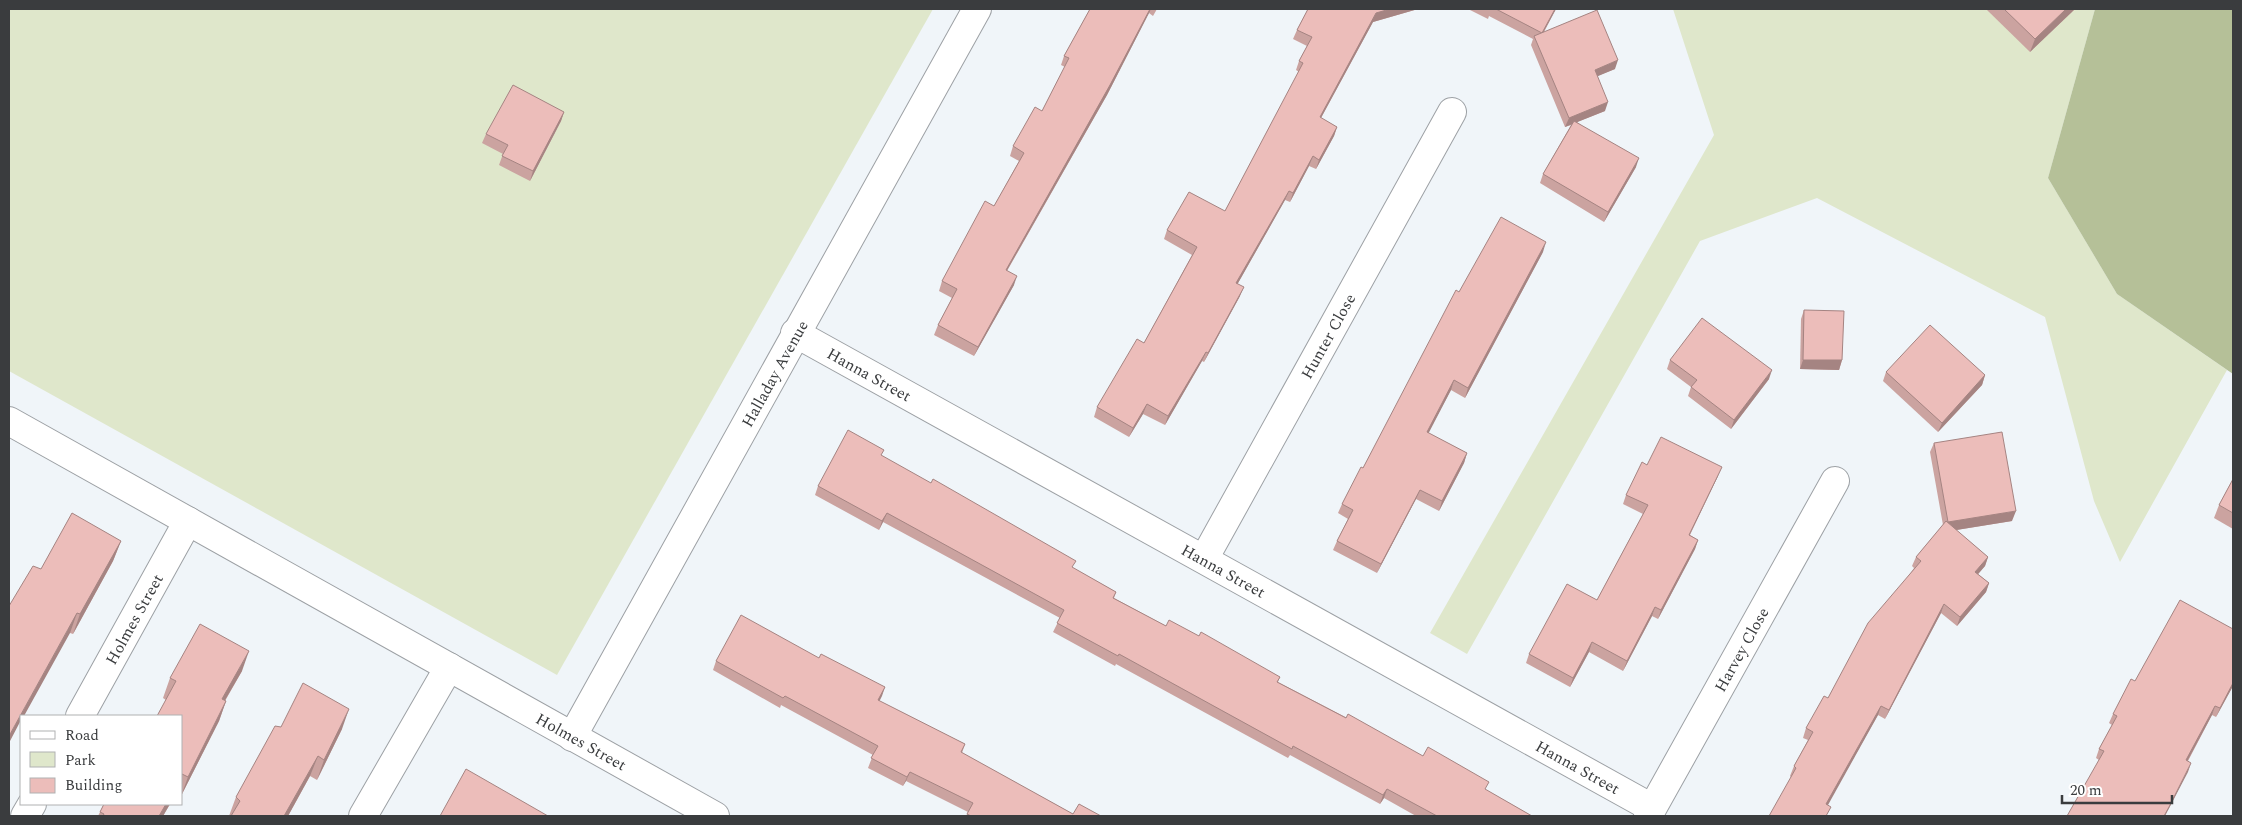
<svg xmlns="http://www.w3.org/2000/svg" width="2242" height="825" font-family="Spectral,serif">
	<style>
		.green { fill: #dfe7cb }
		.forest { fill: #b5c098 }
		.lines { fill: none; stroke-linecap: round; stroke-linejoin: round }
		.minor-casing { stroke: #9da1a5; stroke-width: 30 }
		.minor { stroke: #fff; stroke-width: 28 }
		.wall { fill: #cba3a0 }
		.shaded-wall { fill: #a58482 }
		.building { fill: #ecbdba; stroke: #a58482 }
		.labels { text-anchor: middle; stroke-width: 4; stroke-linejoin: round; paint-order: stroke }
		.street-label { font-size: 16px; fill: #3a3c3e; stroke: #fff }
	</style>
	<rect width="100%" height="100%" fill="#f0f5f9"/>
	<g class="green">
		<path d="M9,9H933L557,675L9,371Z"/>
		<path d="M1673,9H2095L2048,178L2117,294L2227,370L2120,562L2094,501L2045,317L1817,198L1700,241L1467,654L1430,633L1714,135Z"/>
	</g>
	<path class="forest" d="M2095,9H2233V374L2117,294L2048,178Z"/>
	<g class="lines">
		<defs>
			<g id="minor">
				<path id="s1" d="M795,333L1652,808"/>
				<path id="s2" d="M9,421L715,816"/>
				<path id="s3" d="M1204,559L1452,112"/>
				<path id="s4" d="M80,716L188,521"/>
				<path id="s5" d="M572,737L977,9"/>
				<path d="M25,816L32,804"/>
				<path d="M363,816L449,667"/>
				<path id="s6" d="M1648,816L1835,481"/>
			</g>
		</defs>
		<use href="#minor" class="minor-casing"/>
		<use href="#minor" class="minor"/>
	</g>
	<g class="wall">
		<path d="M1090,9H1157L1153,16L1149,13L1107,95L1007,271L1014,285L974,356L934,335L938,325L952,298L939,291L942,281L994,206L1019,161L1010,156L1013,146L1042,111L1065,67L1061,65L1064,56Z"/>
		<path d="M1308,9H1418L1373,22L1321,118L1337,127L1334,136L1316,169L1309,166L1290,202L1285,200L1238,283L1240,296L1204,362L1202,361L1165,425L1143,414L1129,437L1094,417L1097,407L1144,343L1192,255L1164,239L1167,230L1225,211L1299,72L1296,70L1299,61L1307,46L1293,39L1297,30Z"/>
		<path d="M1468,9H1556L1544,32L1615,69L1597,76L1605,111L1577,122L1636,167L1604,222L1540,183L1543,174L1571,125L1565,127L1531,45L1533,39L1489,16L1488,19Z"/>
		<path d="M1988,9H2075L2030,52L1987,10Z"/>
		<path d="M564,112L561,121L530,181L499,165L503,154L482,143L486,134Z"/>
		<path d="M1543,252L1465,398L1451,390L1428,433L1467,453L1464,463L1439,511L1416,499L1377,573L1333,550L1337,541L1348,519L1338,513L1342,504L1363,468L1459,292Z"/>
		<path d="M1804,310L1842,360L1839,370L1800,369L1801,319Z"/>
		<path d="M1670,360L1769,379L1731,429L1688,396L1691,387L1667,369Z"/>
		<path d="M1886,372L1985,375L1982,385L1938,432L1883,381Z"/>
		<path d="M1934,443L2012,521L1956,530L1988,557L1985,566L1978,574L1989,583L1986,592L1957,626L1941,613L1885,719L1878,715L1827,805V816L1790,776L1794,766L1808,740L1803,738L1806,728L1828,698L1914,568L1912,566L1916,557L1943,525L1930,452Z"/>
		<path d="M881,456L1073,568L1116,592L1114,598L1166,626L1199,636L1280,677L1278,682L1486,790L1532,816H1416L1384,798L1380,804L1290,755L1288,758L1116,664L1115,666L1053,632L1060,618L883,522L879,530L815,495L818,486Z"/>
		<path d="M1647,465L1718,476L1690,535L1698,540L1695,549L1658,619L1652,616L1623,671L1589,652L1570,687L1526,663L1529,654L1597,600L1643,514L1623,504L1626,495Z"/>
		<path d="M2233,479V529L2214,518L2219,505Z"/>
		<path d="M121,541L113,561L73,634L70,633L41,569Z"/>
		<path d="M819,658L885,687L879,701L965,744L962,753L1073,814L1101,816H966L968,812L906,781L903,786L868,768L873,755L781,705L780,708L713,670L716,661Z"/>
		<path d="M242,671L225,701H226L219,721L181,796V716L166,700L163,698L170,678Z"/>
		<path d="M2135,681L2233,686L2216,717L2212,715L2188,761V772L2099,760L2096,758L2099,749L2112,725L2109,723L2113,714Z"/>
		<path d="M281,727L342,729L317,780L310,776L288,816H229L236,797Z"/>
		<path d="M104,804H170L163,816H98Z"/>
	</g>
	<g class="shaded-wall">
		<path d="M1150,9H1151L1149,13L1107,95L1002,279L1006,270Z"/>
		<path d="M1390,9H1418L1373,22L1316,127L1320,117L1376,13Z"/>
		<path d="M1555,9H1556L1538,42L1542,33Z"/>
		<path d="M2066,9H2075L2030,52L2035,39Z"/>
		<path d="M1618,60L1615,69L1591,79L1595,70Z"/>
		<path d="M1608,102L1605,111L1565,127L1569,118Z"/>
		<path d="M564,112L561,121L530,181L533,171Z"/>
		<path d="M1337,127L1334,136L1316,169L1319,160Z"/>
		<path d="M1313,156L1309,166L1290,202L1293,193Z"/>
		<path d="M1639,158L1636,167L1604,222L1608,212Z"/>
		<path d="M1289,191L1285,200L1233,292L1236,283Z"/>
		<path d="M1546,242L1543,252L1465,398L1468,388Z"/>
		<path d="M1017,276L1014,285L974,356L978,347Z"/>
		<path d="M1244,287L1240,296L1204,362L1208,353Z"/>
		<path d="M1206,352L1202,361L1165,425L1168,416Z"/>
		<path d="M1803,360H1842L1839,370L1800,369Z"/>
		<path d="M1772,370L1769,379L1731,429L1734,420Z"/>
		<path d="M1985,375L1982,385L1938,432L1942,423Z"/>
		<path d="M1454,380L1451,390L1424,442L1427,432Z"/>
		<path d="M1147,404L1143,414L1129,437L1133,428Z"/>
		<path d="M1467,453L1464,463L1439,511L1442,501Z"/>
		<path d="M1722,467L1718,476L1685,544L1689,535Z"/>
		<path d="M1420,490L1416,499L1377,573L1381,564Z"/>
		<path d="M2016,511L2012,521L1944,532L1948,522Z"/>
		<path d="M887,513L883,522L879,530L882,521Z"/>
		<path d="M1698,540L1695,549L1658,619L1661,610Z"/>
		<path d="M121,541L113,561L73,634L80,614Z"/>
		<path d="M1988,557L1985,566L1972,581L1975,572Z"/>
		<path d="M1989,583L1986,592L1957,626L1960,617Z"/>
		<path d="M1944,604L1941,613L1885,719L1889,710Z"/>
		<path d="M1655,607L1652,616L1623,671L1627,661Z"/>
		<path d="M77,613L70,633L24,716H21V720L9,743V736Z"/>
		<path d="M1592,642L1589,652L1570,687L1573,678Z"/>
		<path d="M249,651L242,671L214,719L222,699Z"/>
		<path d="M2233,683V686L2216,717L2220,708Z"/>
		<path d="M885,687L882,696L875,710L878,700Z"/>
		<path d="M226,701L219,721L181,796L188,777Z"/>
		<path d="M1881,706L1878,715L1823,814L1826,804Z"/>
		<path d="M2215,706L2212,715L2183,769L2186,760Z"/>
		<path d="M349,709L342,729L317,780L324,760Z"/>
		<path d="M318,756L310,776L288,816H284Z"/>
		<path d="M2191,763L2188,772L2165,816H2164Z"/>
		<path d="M910,772L906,781L903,786L907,777Z"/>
		<path d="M1387,789L1384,798L1380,804L1383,795Z"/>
		<path d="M166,804H170L163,816H159Z"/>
	</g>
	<g class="building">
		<path d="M1090,9H1150L1110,85L1006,270L1017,276L978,347L938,325L957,289L942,281L985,201L994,206L1024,153L1013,146L1035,107L1042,111L1069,58L1064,56Z"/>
		<path d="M1308,9H1390L1376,13L1320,117L1337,127L1319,160L1313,156L1293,193L1289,191L1236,283L1244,287L1208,353L1206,352L1168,416L1147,404L1133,428L1097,407L1137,339L1144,343L1197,247L1167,230L1189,192L1225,211L1303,63L1299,61L1312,37L1297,30Z"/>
		<path d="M1496,9H1555L1542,33Z"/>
		<path d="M2004,9H2066L2035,39Z"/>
		<path d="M1597,10L1618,60L1595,70L1608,102L1569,118L1534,36Z"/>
		<path d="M513,85L564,112L533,171L502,156L508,145L486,134Z"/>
		<path d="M1574,121L1639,158L1608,212L1543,174Z"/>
		<path d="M1501,217L1546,242L1468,388L1454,380L1427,432L1467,453L1442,501L1420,490L1381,564L1337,541L1353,510L1342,504L1361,467L1363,468L1456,290L1459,292Z"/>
		<path d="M1804,310L1844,311L1842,360H1803Z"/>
		<path d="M1702,318L1772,370L1734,420L1691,387L1697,380L1670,360Z"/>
		<path d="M1930,325L1985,375L1942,423L1886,372Z"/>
		<path d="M848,430L884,450L881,455L931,483L933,479L1076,561L1072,567L1116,592L1113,598L1166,626L1169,620L1199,636L1201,632L1280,677L1277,682L1346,718L1348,714L1423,756L1428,747L1489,782L1485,789L1532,816H1437L1387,789L1383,795L1293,746L1292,749L1119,654L1118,656L1057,623L1064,610L887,513L882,521L818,486Z"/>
		<path d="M2002,432L2016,511L1948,522L1934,443Z"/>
		<path d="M1661,437L1722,467L1689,535L1698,540L1661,610L1655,607L1627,661L1592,642L1573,678L1529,654L1567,584L1597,600L1648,505L1626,495L1642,462L1647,465Z"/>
		<path d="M2233,479V513L2219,505Z"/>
		<path d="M72,513L121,541L80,614L77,613L9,736V606L33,566L41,569Z"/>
		<path d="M1946,521L1988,557L1975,572L1989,583L1960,617L1944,604L1889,710L1881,706L1826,804L1831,807L1826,816H1769L1796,768L1794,766L1813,732L1806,728L1824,696L1828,698L1868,623L1921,561L1916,557Z"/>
		<path d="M2180,600L2233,629V683L2220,708L2215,706L2186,760L2191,763L2169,807L2164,816H2067L2104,751L2099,749L2117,716L2113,714L2131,679L2135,681Z"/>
		<path d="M741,615L819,658L821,654L885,687L878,700L965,744L961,752L1073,814L1079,804L1101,816H971L967,814L973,803L910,772L907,777L871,758L878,746L785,696L783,698L716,661Z"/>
		<path d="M200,624L249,651L222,699L226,701L188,777L182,774L181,776V716H157L176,681L170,678Z"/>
		<path d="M303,683L349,709L324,760L318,756L284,816H231L240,801L236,797L275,726L281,727Z"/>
		<path d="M466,769L548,816H440Z"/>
		<path d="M104,804H166L159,816H103L104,814L100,812Z"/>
	</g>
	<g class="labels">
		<g class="street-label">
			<text dy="6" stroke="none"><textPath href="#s3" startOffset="255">Hunter Close</textPath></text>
			<text dy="6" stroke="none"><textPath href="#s5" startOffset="416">Halladay Avenue</textPath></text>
			<text dy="6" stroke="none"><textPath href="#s1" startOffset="85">Hanna Street</textPath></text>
			<text dy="6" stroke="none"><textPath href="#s1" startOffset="490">Hanna Street</textPath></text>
			<text dy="6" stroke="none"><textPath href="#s4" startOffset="111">Holmes Street</textPath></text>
			<text dy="6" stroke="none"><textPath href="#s6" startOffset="191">Harvey Close</textPath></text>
			<text dy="6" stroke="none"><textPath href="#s2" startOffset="656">Holmes Street</textPath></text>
			<text dy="6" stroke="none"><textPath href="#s1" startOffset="895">Hanna Street</textPath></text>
		</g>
	</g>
	<rect width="2242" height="825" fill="none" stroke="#3a3c3e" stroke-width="20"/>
	<rect x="20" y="715" width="162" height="90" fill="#ffffff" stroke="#b0b1b2"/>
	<rect x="30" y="731" width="25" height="8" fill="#ffffff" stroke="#b0b1b2"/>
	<text x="65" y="740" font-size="15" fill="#3a3c3e">Road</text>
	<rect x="30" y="752" width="25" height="15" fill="#dfe7cb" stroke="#b0b1b2"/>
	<text x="65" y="765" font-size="15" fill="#3a3c3e">Park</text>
	<rect x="30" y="778" width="25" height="15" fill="#ecbdba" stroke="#b0b1b2"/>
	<text x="65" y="790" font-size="15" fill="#3a3c3e">Building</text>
	<path d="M2062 795v8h110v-8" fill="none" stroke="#3a3c3e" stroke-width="2.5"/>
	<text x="2070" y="795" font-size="15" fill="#3a3c3e" stroke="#ffffff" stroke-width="4" paint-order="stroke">20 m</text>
</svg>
